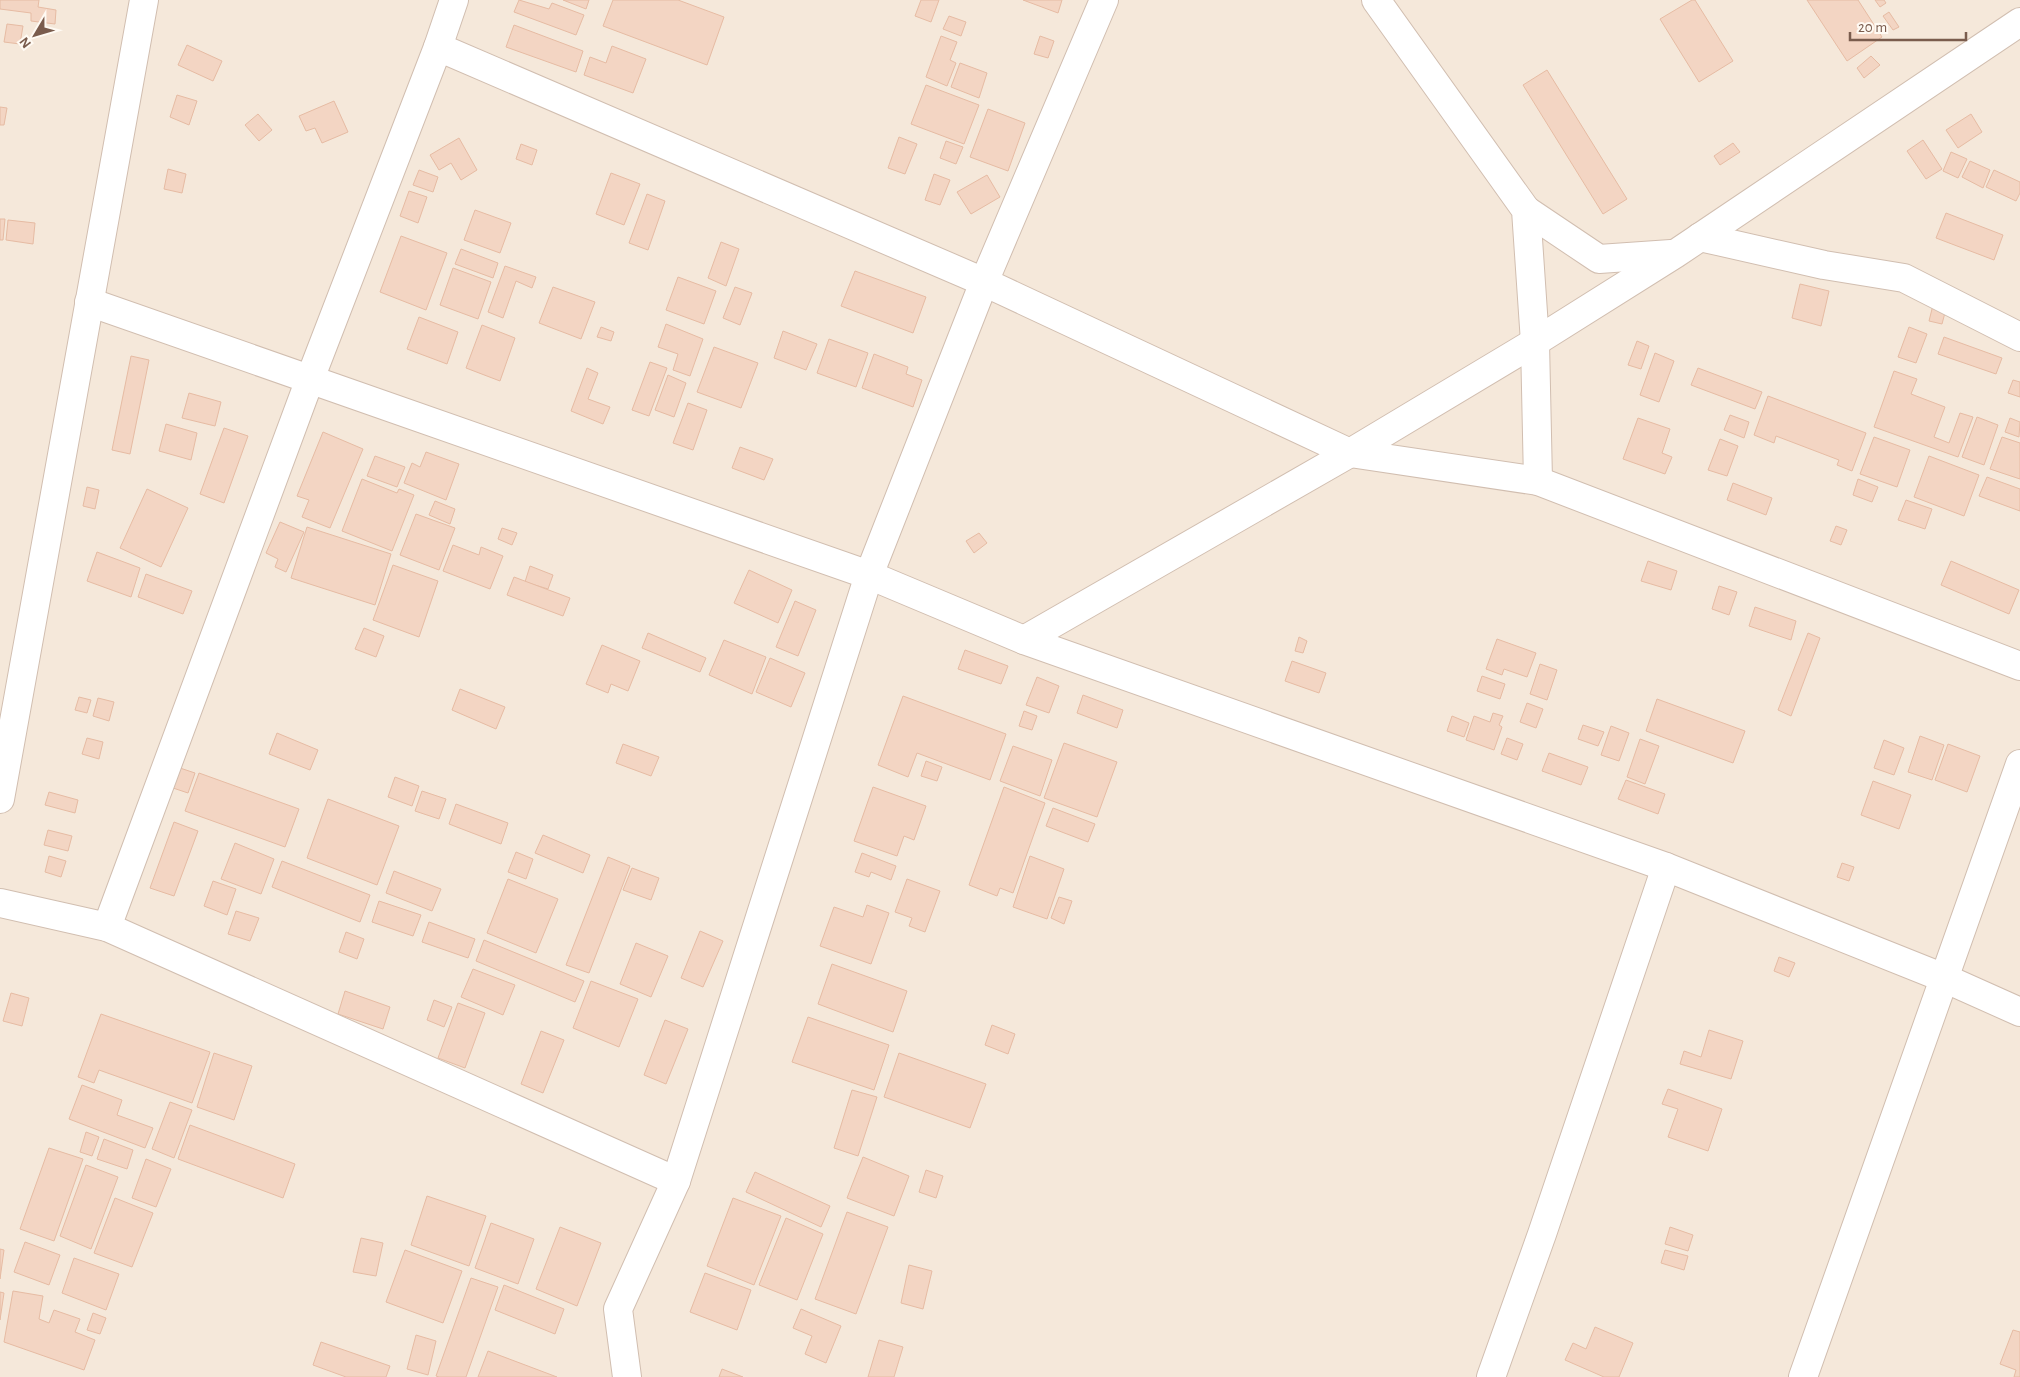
<svg xmlns="http://www.w3.org/2000/svg" width="2020" height="1377" font-family="'Alegreya Sans',sans-serif">
	<style>
		.residential { fill: #f5e8da }
		.building { fill: #f3d5c3; stroke: #e6bba3 }
		.lines { fill: none; stroke-linecap: round; stroke-linejoin: round }
		.street-casing { stroke: #d1beb0; stroke-width: 30 }
		.street { stroke: #fff; stroke-width: 28 }
	</style>
	<rect width="100%" height="100%" fill="#fdf6ec"/>
	<rect class="residential" x="0" y="0" width="2020" height="1377"/>
	<g class="building">
		<path d="M0,0H39L38,7L56,10L55,24L31,21V13L0,9Z"/>
		<path d="M519,0L549,9L552,3L584,15L576,35L514,12Z"/>
		<path d="M563,0H589L586,9Z"/>
		<path d="M613,0H678L724,17L707,65L603,26Z"/>
		<path d="M921,0H939L931,22L915,16Z"/>
		<path d="M1023,0H1062L1058,13Z"/>
		<path d="M1692,0H1695L1733,61L1699,82L1660,19Z"/>
		<path d="M1807,0H1858L1882,37L1847,61Z"/>
		<path d="M1875,0H1884L1886,3L1880,7Z"/>
		<path d="M1889,12L1899,27L1893,30L1883,16Z"/>
		<path d="M949,16L966,22L961,36L943,29Z"/>
		<path d="M7,24L23,26L20,44L4,42Z"/>
		<path d="M514,25L583,51L576,72L506,47Z"/>
		<path d="M941,36L957,42L950,60L956,63L947,86L926,77Z"/>
		<path d="M1040,36L1054,41L1048,58L1034,54Z"/>
		<path d="M187,45L222,61L213,81L178,65Z"/>
		<path d="M612,46L646,59L633,93L584,75L590,57L606,63Z"/>
		<path d="M1871,56L1880,65L1864,78L1857,68Z"/>
		<path d="M960,63L987,73L979,98L951,87Z"/>
		<path d="M1547,70L1627,199L1603,214L1523,85Z"/>
		<path d="M926,85L979,105L964,144L911,124Z"/>
		<path d="M177,95L197,101L189,125L170,117Z"/>
		<path d="M334,101L348,132L322,143L315,128L306,131L299,116Z"/>
		<path d="M0,107L7,108L4,125H0Z"/>
		<path d="M988,109L1025,123L1008,171L970,157Z"/>
		<path d="M258,114L272,130L259,141L245,125Z"/>
		<path d="M1971,114L1982,132L1958,148L1946,130Z"/>
		<path d="M899,137L917,144L905,174L888,168Z"/>
		<path d="M459,138L477,170L461,180L451,163L439,170L430,155Z"/>
		<path d="M1923,140L1942,169L1926,179L1907,151Z"/>
		<path d="M946,141L963,147L956,164L940,158Z"/>
		<path d="M1733,143L1740,152L1720,165L1714,156Z"/>
		<path d="M521,144L537,150L532,165L516,159Z"/>
		<path d="M1951,152L1967,159L1958,178L1943,171Z"/>
		<path d="M1970,161L1990,170L1983,188L1962,177Z"/>
		<path d="M168,169L186,174L182,193L164,189Z"/>
		<path d="M419,170L438,177L433,192L413,185Z"/>
		<path d="M1994,170L2020,182V193L2016,201L1986,187Z"/>
		<path d="M611,173L640,184L624,225L596,214Z"/>
		<path d="M934,174L950,180L940,205L925,200Z"/>
		<path d="M987,175L1000,197L971,214L957,192Z"/>
		<path d="M409,191L427,197L418,223L400,216Z"/>
		<path d="M647,194L665,201L648,250L629,243Z"/>
		<path d="M475,210L511,223L500,253L464,240Z"/>
		<path d="M1946,213L2003,235L1994,260L1936,238Z"/>
		<path d="M0,219H5L3,240H0Z"/>
		<path d="M8,220L35,223L33,244L6,240Z"/>
		<path d="M401,236L447,253L426,310L380,292Z"/>
		<path d="M721,242L739,249L726,286L708,278Z"/>
		<path d="M461,249L498,263L493,278L455,264Z"/>
		<path d="M505,266L536,277L532,288L516,281L503,318L488,312Z"/>
		<path d="M453,268L491,282L478,319L440,305Z"/>
		<path d="M855,271L926,297L913,333L841,306Z"/>
		<path d="M678,277L716,291L704,324L666,310Z"/>
		<path d="M1800,284L1829,291L1821,326L1792,318Z"/>
		<path d="M553,287L595,302L581,339L539,323Z"/>
		<path d="M735,287L752,293L740,325L723,318Z"/>
		<path d="M1934,301L1947,305L1942,324L1929,321Z"/>
		<path d="M419,317L458,332L447,364L407,349Z"/>
		<path d="M666,324L703,339L690,376L673,370L678,354L658,347Z"/>
		<path d="M482,325L515,338L500,381L466,368Z"/>
		<path d="M601,327L614,332L611,341L597,337Z"/>
		<path d="M1909,327L1927,334L1916,363L1898,357Z"/>
		<path d="M783,331L817,344L806,370L774,358Z"/>
		<path d="M1944,337L2002,358L1996,374L1938,354Z"/>
		<path d="M829,339L868,353L856,387L817,373Z"/>
		<path d="M1637,341L1649,346L1641,369L1628,365Z"/>
		<path d="M714,347L758,363L741,408L697,392Z"/>
		<path d="M1655,353L1674,361L1659,402L1640,395Z"/>
		<path d="M874,354L908,367L906,374L922,380L913,407L862,388Z"/>
		<path d="M131,356L149,360L130,454L112,450Z"/>
		<path d="M650,362L667,368L649,416L632,410Z"/>
		<path d="M587,368L598,373L588,399L610,407L603,424L571,411Z"/>
		<path d="M1698,368L1762,392L1755,409L1691,385Z"/>
		<path d="M1894,371L1917,379L1911,394L1945,407L1934,437L1949,443L1960,413L1973,417L1958,457L1874,427Z"/>
		<path d="M668,375L686,383L674,417L655,410Z"/>
		<path d="M2013,380L2020,382V397L2008,393Z"/>
		<path d="M189,393L221,402L215,426L182,418Z"/>
		<path d="M1768,396L1866,433L1852,471L1837,465L1839,460L1776,436L1774,443L1754,435Z"/>
		<path d="M688,403L707,410L693,450L673,443Z"/>
		<path d="M1730,415L1749,422L1744,438L1724,430Z"/>
		<path d="M1977,417L1998,425L1984,465L1962,457Z"/>
		<path d="M1638,418L1670,429L1662,453L1672,457L1665,474L1623,459Z"/>
		<path d="M2010,418L2020,422L2019,437L2005,432Z"/>
		<path d="M166,424L197,433L191,460L159,451Z"/>
		<path d="M224,428L248,436L224,503L200,494Z"/>
		<path d="M323,432L363,449L330,528L302,517L309,500L297,496Z"/>
		<path d="M1874,437L1910,450L1897,487L1860,474Z"/>
		<path d="M2002,437L2020,443V479L1990,469Z"/>
		<path d="M1720,439L1738,446L1727,476L1708,470Z"/>
		<path d="M740,447L773,459L764,480L732,468Z"/>
		<path d="M426,452L459,464L446,500L404,483L412,463L420,467Z"/>
		<path d="M375,456L405,467L397,487L367,476Z"/>
		<path d="M1929,456L1979,475L1964,516L1914,497Z"/>
		<path d="M1987,477L2020,489V511L1979,496Z"/>
		<path d="M362,479L397,493L399,489L414,495L392,551L342,531Z"/>
		<path d="M1858,479L1878,487L1872,502L1853,495Z"/>
		<path d="M1733,483L1772,498L1766,515L1727,500Z"/>
		<path d="M87,487L99,490L95,509L83,506Z"/>
		<path d="M147,489L188,508L161,567L120,548Z"/>
		<path d="M1906,500L1932,509L1925,529L1898,520Z"/>
		<path d="M435,501L455,509L450,524L429,515Z"/>
		<path d="M416,514L455,528L439,570L400,555Z"/>
		<path d="M280,522L304,532L286,572L275,567L278,559L266,553Z"/>
		<path d="M1836,526L1847,530L1841,545L1830,541Z"/>
		<path d="M307,527L391,554L375,605L291,578Z"/>
		<path d="M502,528L517,533L512,545L498,539Z"/>
		<path d="M979,533L987,543L974,553L966,541Z"/>
		<path d="M453,545L479,555L481,547L503,556L490,589L443,571Z"/>
		<path d="M97,552L140,568L131,597L87,581Z"/>
		<path d="M1648,561L1677,571L1671,590L1641,581Z"/>
		<path d="M1951,561L2019,590L2009,614L1941,585Z"/>
		<path d="M393,565L438,581L419,637L373,620Z"/>
		<path d="M530,566L553,575L548,589L525,582Z"/>
		<path d="M749,570L792,590L778,623L734,603Z"/>
		<path d="M146,574L192,591L183,614L138,597Z"/>
		<path d="M514,577L570,598L563,616L507,595Z"/>
		<path d="M1719,586L1737,592L1729,615L1712,609Z"/>
		<path d="M795,601L816,610L798,656L776,647Z"/>
		<path d="M1755,607L1796,621L1791,640L1749,626Z"/>
		<path d="M364,628L384,636L376,657L355,649Z"/>
		<path d="M648,633L706,658L700,672L642,648Z"/>
		<path d="M1808,633L1820,638L1791,716L1778,710Z"/>
		<path d="M1299,637L1307,641L1303,653L1295,651Z"/>
		<path d="M1497,639L1536,653L1527,677L1504,669L1502,675L1486,669Z"/>
		<path d="M724,640L766,657L752,694L709,675Z"/>
		<path d="M602,645L640,661L628,691L611,684L608,693L586,684Z"/>
		<path d="M965,650L1008,666L1001,684L958,669Z"/>
		<path d="M770,658L805,673L791,707L756,692Z"/>
		<path d="M1292,661L1326,673L1319,693L1285,681Z"/>
		<path d="M1540,664L1557,670L1547,700L1530,694Z"/>
		<path d="M1482,676L1505,684L1500,699L1477,691Z"/>
		<path d="M1037,677L1059,686L1049,713L1026,705Z"/>
		<path d="M460,689L505,707L496,729L452,710Z"/>
		<path d="M1083,695L1123,710L1117,728L1077,713Z"/>
		<path d="M903,696L1006,734L990,780L917,753L908,777L878,765Z"/>
		<path d="M79,697L91,700L87,713L75,710Z"/>
		<path d="M98,698L114,702L109,721L93,716Z"/>
		<path d="M1657,699L1745,731L1733,763L1646,731Z"/>
		<path d="M1527,703L1543,709L1536,728L1520,722Z"/>
		<path d="M1024,711L1037,716L1032,730L1019,726Z"/>
		<path d="M1493,713L1503,716L1499,725L1502,727L1494,750L1466,740L1474,716L1490,722Z"/>
		<path d="M1452,716L1469,723L1464,737L1447,731Z"/>
		<path d="M1583,725L1604,732L1598,746L1578,739Z"/>
		<path d="M1611,726L1629,733L1619,761L1601,755Z"/>
		<path d="M277,733L318,750L310,770L269,754Z"/>
		<path d="M1920,736L1944,745L1932,780L1908,772Z"/>
		<path d="M87,738L103,742L99,759L82,754Z"/>
		<path d="M1507,738L1523,744L1517,760L1501,754Z"/>
		<path d="M1640,739L1659,746L1645,784L1627,777Z"/>
		<path d="M1884,740L1904,748L1894,775L1874,768Z"/>
		<path d="M1064,743L1117,762L1097,817L1044,798Z"/>
		<path d="M623,744L659,757L651,776L616,763Z"/>
		<path d="M1948,744L1980,756L1967,792L1935,780Z"/>
		<path d="M1013,746L1052,760L1040,796L1000,781Z"/>
		<path d="M1549,753L1588,767L1581,785L1542,771Z"/>
		<path d="M926,761L942,767L937,781L921,776Z"/>
		<path d="M177,767L195,773L188,793L170,787Z"/>
		<path d="M199,773L299,809L285,847L185,811Z"/>
		<path d="M395,777L419,786L412,806L388,797Z"/>
		<path d="M1626,780L1665,794L1658,814L1618,799Z"/>
		<path d="M1873,781L1911,795L1899,829L1861,815Z"/>
		<path d="M873,787L926,806L914,840L904,836L897,856L854,841Z"/>
		<path d="M1004,787L1045,803L1013,893L1000,888L997,896L969,885Z"/>
		<path d="M422,791L446,799L439,819L415,811Z"/>
		<path d="M49,792L78,800L75,813L45,805Z"/>
		<path d="M328,799L399,826L377,885L307,858Z"/>
		<path d="M456,804L508,823L501,844L449,824Z"/>
		<path d="M1053,808L1095,824L1088,842L1046,826Z"/>
		<path d="M174,822L198,831L174,896L150,888Z"/>
		<path d="M48,830L72,836L68,851L44,845Z"/>
		<path d="M543,835L590,855L583,873L535,853Z"/>
		<path d="M235,843L274,859L261,894L221,879Z"/>
		<path d="M516,852L533,859L526,879L508,872Z"/>
		<path d="M862,853L896,866L891,880L871,872L869,877L855,872Z"/>
		<path d="M49,856L66,861L61,877L45,872Z"/>
		<path d="M1030,856L1064,869L1047,919L1013,907Z"/>
		<path d="M608,857L630,866L589,973L566,965Z"/>
		<path d="M282,861L370,895L360,922L272,887Z"/>
		<path d="M1842,863L1854,867L1849,881L1837,877Z"/>
		<path d="M632,868L659,878L651,900L623,890Z"/>
		<path d="M394,871L441,889L432,911L386,893Z"/>
		<path d="M508,879L558,899L536,953L487,933Z"/>
		<path d="M907,879L940,891L925,932L909,926L912,918L895,912Z"/>
		<path d="M213,881L236,889L227,915L204,906Z"/>
		<path d="M1059,897L1072,901L1064,924L1051,918Z"/>
		<path d="M379,901L421,915L413,936L372,922Z"/>
		<path d="M867,905L889,913L871,964L820,946L834,907L863,917Z"/>
		<path d="M236,911L259,918L250,941L228,934Z"/>
		<path d="M429,922L475,939L468,958L422,942Z"/>
		<path d="M700,931L723,941L703,987L681,978Z"/>
		<path d="M346,932L364,939L357,959L339,952Z"/>
		<path d="M484,940L584,981L575,1002L476,961Z"/>
		<path d="M636,943L668,956L651,997L620,984Z"/>
		<path d="M1779,957L1795,963L1789,977L1774,971Z"/>
		<path d="M832,964L907,991L893,1032L818,1004Z"/>
		<path d="M473,969L515,985L503,1015L461,997Z"/>
		<path d="M591,981L638,999L619,1047L573,1028Z"/>
		<path d="M345,991L390,1007L383,1029L338,1014Z"/>
		<path d="M11,993L29,998L22,1026L3,1021Z"/>
		<path d="M434,1000L452,1007L444,1027L427,1020Z"/>
		<path d="M458,1003L485,1013L465,1068L438,1058Z"/>
		<path d="M101,1014L210,1052L192,1103L99,1070L94,1083L78,1077Z"/>
		<path d="M808,1017L889,1045L874,1090L792,1062Z"/>
		<path d="M665,1020L688,1029L666,1084L644,1075Z"/>
		<path d="M992,1025L1015,1034L1008,1054L985,1045Z"/>
		<path d="M1709,1030L1743,1041L1731,1079L1680,1064L1684,1051L1701,1057Z"/>
		<path d="M541,1031L564,1040L543,1093L521,1084Z"/>
		<path d="M214,1053L252,1066L234,1120L197,1107Z"/>
		<path d="M899,1053L986,1084L970,1128L884,1097Z"/>
		<path d="M82,1085L122,1100L117,1115L153,1128L145,1148L69,1119Z"/>
		<path d="M1668,1089L1722,1109L1708,1151L1668,1137L1678,1109L1662,1104Z"/>
		<path d="M852,1090L877,1097L858,1156L834,1148Z"/>
		<path d="M170,1102L192,1110L174,1158L152,1149Z"/>
		<path d="M190,1125L295,1164L283,1198L178,1159Z"/>
		<path d="M86,1132L99,1137L92,1156L80,1152Z"/>
		<path d="M104,1139L133,1150L127,1169L97,1159Z"/>
		<path d="M49,1148L83,1159L54,1241L20,1229Z"/>
		<path d="M863,1157L909,1176L894,1216L847,1198Z"/>
		<path d="M146,1159L171,1169L156,1207L132,1198Z"/>
		<path d="M86,1165L118,1177L91,1249L60,1236Z"/>
		<path d="M926,1170L943,1176L936,1198L919,1192Z"/>
		<path d="M755,1172L830,1206L821,1227L746,1192Z"/>
		<path d="M427,1196L486,1216L469,1266L411,1245Z"/>
		<path d="M115,1198L153,1213L132,1267L94,1253Z"/>
		<path d="M733,1198L781,1216L754,1285L707,1266Z"/>
		<path d="M847,1212L888,1227L856,1314L815,1299Z"/>
		<path d="M786,1218L823,1234L797,1300L759,1285Z"/>
		<path d="M491,1223L534,1239L518,1284L475,1268Z"/>
		<path d="M560,1227L601,1243L577,1306L536,1289Z"/>
		<path d="M1670,1227L1693,1235L1688,1251L1665,1244Z"/>
		<path d="M361,1238L383,1243L376,1276L353,1272Z"/>
		<path d="M25,1242L60,1255L49,1285L14,1272Z"/>
		<path d="M0,1249L4,1250L0,1279Z"/>
		<path d="M405,1250L462,1271L443,1323L386,1302Z"/>
		<path d="M1665,1250L1688,1256L1684,1270L1661,1263Z"/>
		<path d="M74,1258L119,1274L106,1310L62,1293Z"/>
		<path d="M909,1265L932,1271L923,1309L901,1303Z"/>
		<path d="M705,1273L751,1290L737,1330L690,1312Z"/>
		<path d="M471,1278L498,1287L466,1377H439L436,1376Z"/>
		<path d="M504,1285L564,1309L555,1334L495,1310Z"/>
		<path d="M13,1291L43,1296L39,1319L49,1323L54,1310L80,1319L75,1332L95,1340L84,1370L4,1342Z"/>
		<path d="M0,1292L4,1293L0,1320Z"/>
		<path d="M801,1309L841,1326L826,1363L805,1354L812,1336L793,1328Z"/>
		<path d="M93,1313L106,1318L100,1334L87,1330Z"/>
		<path d="M1595,1327L1633,1343L1619,1377H1604L1565,1360L1573,1343L1586,1349Z"/>
		<path d="M2013,1330L2020,1332V1377H2014L2016,1370L2000,1364Z"/>
		<path d="M416,1335L436,1341L428,1375L407,1369Z"/>
		<path d="M879,1340L903,1347L894,1377H868Z"/>
		<path d="M321,1342L390,1366L386,1377H346L313,1365Z"/>
		<path d="M488,1351L557,1377H478Z"/>
		<path d="M722,1369L743,1377H719Z"/>
	</g>
	<g class="lines">
		<defs>
			<g id="street">
				<path d="M1376,0L1526,210L1535,342L1538,481"/>
				<path d="M438,47L984,282L1350,453L1538,481L2020,666"/>
				<path d="M1526,210L1599,259L1671,254"/>
				<path d="M1700,237L1824,265L1904,278L2020,337"/>
				<path d="M89,302L869,575L1024,640L1666,867L1944,978L2020,1012"/>
				<path d="M1024,640L1350,453L1535,342L1675,254L2020,22"/>
				<path d="M0,799L144,0"/>
				<path d="M0,903L107,927L676,1181"/>
				<path d="M107,927L310,379L438,47L454,0"/>
				<path d="M627,1377L618,1309L676,1181L869,575L984,282L1104,0"/>
				<path d="M1491,1377L1542,1234L1666,867"/>
				<path d="M1803,1377L2020,764"/>
			</g>
		</defs>
		<use href="#street" class="street-casing"/>
		<use href="#street" class="street"/>
	</g>
	<g transform="translate(35 35) rotate(232)" stroke="#fffaf3" stroke-width="4" paint-order="stroke">
	<path d="M0-4L9 19L0 12L-9 19Z" fill="#7a5c4d"/>
	<text y="-8" font-size="14" font-weight="bold" text-anchor="middle" fill="#7a5c4d">N</text>
	</g>
	<path d="M1850 32v8h116v-8" fill="none" stroke="#7a5c4d" stroke-width="2.5"/>
	<text x="1858" y="32" font-size="15" fill="#7a5c4d" stroke="#fffaf3" stroke-width="4" paint-order="stroke">20 m</text>
</svg>
